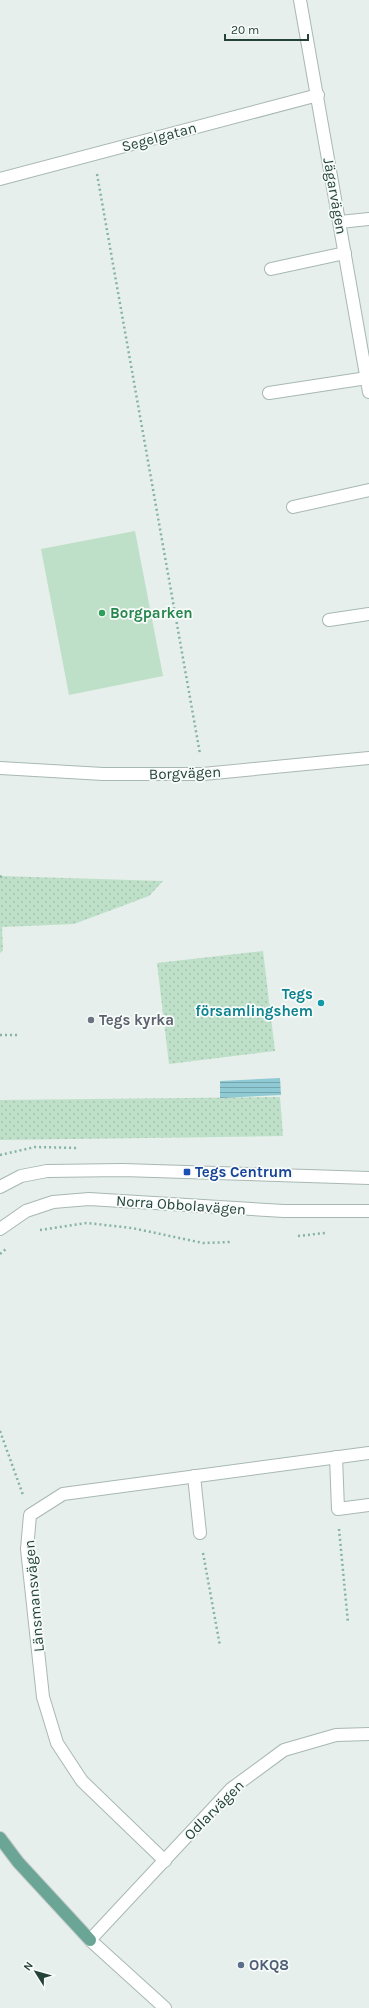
<svg xmlns="http://www.w3.org/2000/svg" width="369" height="2008" font-family="Karla,sans-serif">
	<style>
		.grass { fill: url(#grass-dots) }
		.pitch { fill: #bfe0c8 }
		.water { fill: url(#water-rules) }
		.lines { fill: none; stroke-linecap: round; stroke-linejoin: round }
		.minor-casing { stroke: #a8b8b2; stroke-width: 14 }
		.major-casing { stroke: #c2cac8; stroke-width: 14 }
		.path { stroke: #86b3a5; stroke-width: 2.5; stroke-dasharray: 2 3; stroke-linecap: butt }
		.minor { stroke: #fff; stroke-width: 12 }
		.major { stroke: #6aa596; stroke-width: 12 }
		.leisure-dot { fill: #2e9e5b; stroke: #f7fbf9; stroke-width: 1.5 }
		.culture-dot { fill: #0f9aa8; stroke: #f7fbf9; stroke-width: 1.5 }
		.worship-dot { fill: #6b7280; stroke: #f7fbf9; stroke-width: 1.5 }
		.transit-dot { fill: #1a4fb4; stroke: #f7fbf9; stroke-width: 1.5 }
		.service-dot { fill: #5c6f8a; stroke: #f7fbf9; stroke-width: 1.5 }
		.labels { text-anchor: middle; stroke-width: 3.5; stroke-linejoin: round; paint-order: stroke }
		.street-label { font-size: 15px; fill: #24423a; stroke: #f7fbf9 }
		.leisure-label { font-size: 15px; font-weight: bold; fill: #27864d; stroke: #f7fbf9; text-anchor: start }
		.culture-label { font-size: 15px; font-weight: bold; fill: #0d838f; stroke: #f7fbf9; text-anchor: end }
		.worship-label { font-size: 15px; font-weight: bold; fill: #5b616d; stroke: #f7fbf9; text-anchor: start }
		.transit-label { font-size: 15px; font-weight: bold; fill: #164399; stroke: #f7fbf9; text-anchor: start }
		.service-label { font-size: 15px; font-weight: bold; fill: #4e5e75; stroke: #f7fbf9; text-anchor: start }
	</style>
	<defs>
		<pattern id="grass-dots" width="8" height="8" patternUnits="userSpaceOnUse"><rect width="8" height="8" fill="#bfe0c8"/><path d="M2 2h.1M6 6h.1" fill="none" stroke="#a4c1ad" stroke-width="1.8" stroke-linecap="round"/></pattern>
		<pattern id="water-rules" width="6" height="5" patternUnits="userSpaceOnUse"><rect width="6" height="5" fill="#8ec9d4"/><path d="M0 2.5h6" fill="none" stroke="#74a5ad"/></pattern>
	</defs>
	<rect width="100%" height="100%" fill="#e6efeb"/>
	<g class="grass">
		<path d="M0,876L163,881L149,896L74,924L2,927L3,951L0,953Z"/>
		<path d="M263,951L275,1051L169,1064L157,963Z"/>
		<path d="M280,1097L283,1136L0,1140V1100Z"/>
	</g>
	<path class="pitch" d="M135,531L163,676L69,695L41,549Z"/>
	<path class="water" d="M280,1078L281,1095L220,1098V1081Z"/>
	<g class="lines">
		<defs>
			<g id="minor">
				<path d="M300,0L369,392"/>
				<path d="M0,179L318,95"/>
				<path d="M340,222L369,219"/>
				<path d="M271,269L345,253"/>
				<path d="M269,393L367,378"/>
				<path d="M293,507L369,490"/>
				<path d="M329,620L369,614"/>
				<path d="M0,768L103,774H203L369,758"/>
				<path d="M0,1187L21,1176L47,1171L123,1170L369,1178"/>
				<path d="M0,1229L26,1211L53,1202L89,1199L284,1211H369"/>
				<path d="M336,1457L338,1509L369,1505"/>
				<path d="M194,1476L200,1533"/>
				<path d="M165,1861L82,1781L57,1743L43,1697L27,1549L30,1515L63,1494L369,1453"/>
				<path d="M165,2008L90,1940L231,1789L284,1750L336,1735L369,1734"/>
			</g>
			<path id="major" d="M0,1838L18,1862L90,1940"/>
		</defs>
		<use href="#minor" class="minor-casing"/>
		<use href="#major" class="major-casing"/>
		<g class="path">
			<path d="M97,174L200,754"/>
			<path d="M0,877L2,876"/>
			<path d="M0,1035H20"/>
			<path d="M0,1155L35,1147L79,1148"/>
			<path d="M40,1230L87,1223L132,1228L203,1243L230,1242"/>
			<path d="M298,1236L325,1233"/>
			<path d="M0,1254L6,1249"/>
			<path d="M0,1431L23,1495"/>
			<path d="M339,1529L348,1623"/>
			<path d="M203,1553L220,1646"/>
		</g>
		<use href="#minor" class="minor"/>
		<use href="#major" class="major"/>
	</g>
	<circle class="leisure-dot" cx="102" cy="613" r="4"/>
	<circle class="culture-dot" cx="321" cy="1003" r="4"/>
	<circle class="worship-dot" cx="91" cy="1020" r="4"/>
	<rect class="transit-dot" x="183" y="1168" width="8" height="8" rx="2"/>
	<circle class="service-dot" cx="241" cy="1965" r="4"/>
	<g class="labels">
		<g class="street-label">
			<text transform="translate(159 137) rotate(-15)" y="5">Segelgatan</text>
			<text transform="translate(335 196) rotate(80)" y="5">Jägarvägen</text>
			<text transform="translate(185 773) rotate(-2)" y="5">Borgvägen</text>
			<text transform="translate(181 1205) rotate(4)" y="5">Norra Obbolavägen</text>
			<text transform="translate(34 1596) rotate(-95)" y="5">Länsmansvägen</text>
			<text transform="translate(214 1810) rotate(-45)" y="5">Odlarvägen</text>
		</g>
		<g class="leisure-label">
			<text x="110" y="618">Borgparken</text>
		</g>
		<g class="culture-label">
			<text x="313" y="999">Tegs<tspan x="313" dy="17">församlingshem</tspan></text>
		</g>
		<g class="worship-label">
			<text x="99" y="1025">Tegs kyrka</text>
		</g>
		<g class="transit-label">
			<text x="195" y="1177">Tegs Centrum</text>
		</g>
		<g class="service-label">
			<text x="249" y="1970">OKQ8</text>
		</g>
	</g>
	<g transform="translate(36 1972) rotate(307)" stroke="#f7fbf9" stroke-width="3" paint-order="stroke">
	<path d="M0-3L7 15L0 10L-7 15Z" fill="#24423a"/>
	<text y="-6" font-size="11" font-weight="bold" text-anchor="middle" fill="#24423a">N</text>
	</g>
	<path d="M225 34v6h83v-6" fill="none" stroke="#24423a" stroke-width="2"/>
	<text x="231" y="34" font-size="12" fill="#24423a" stroke="#f7fbf9" stroke-width="3" paint-order="stroke">20 m</text>
</svg>
